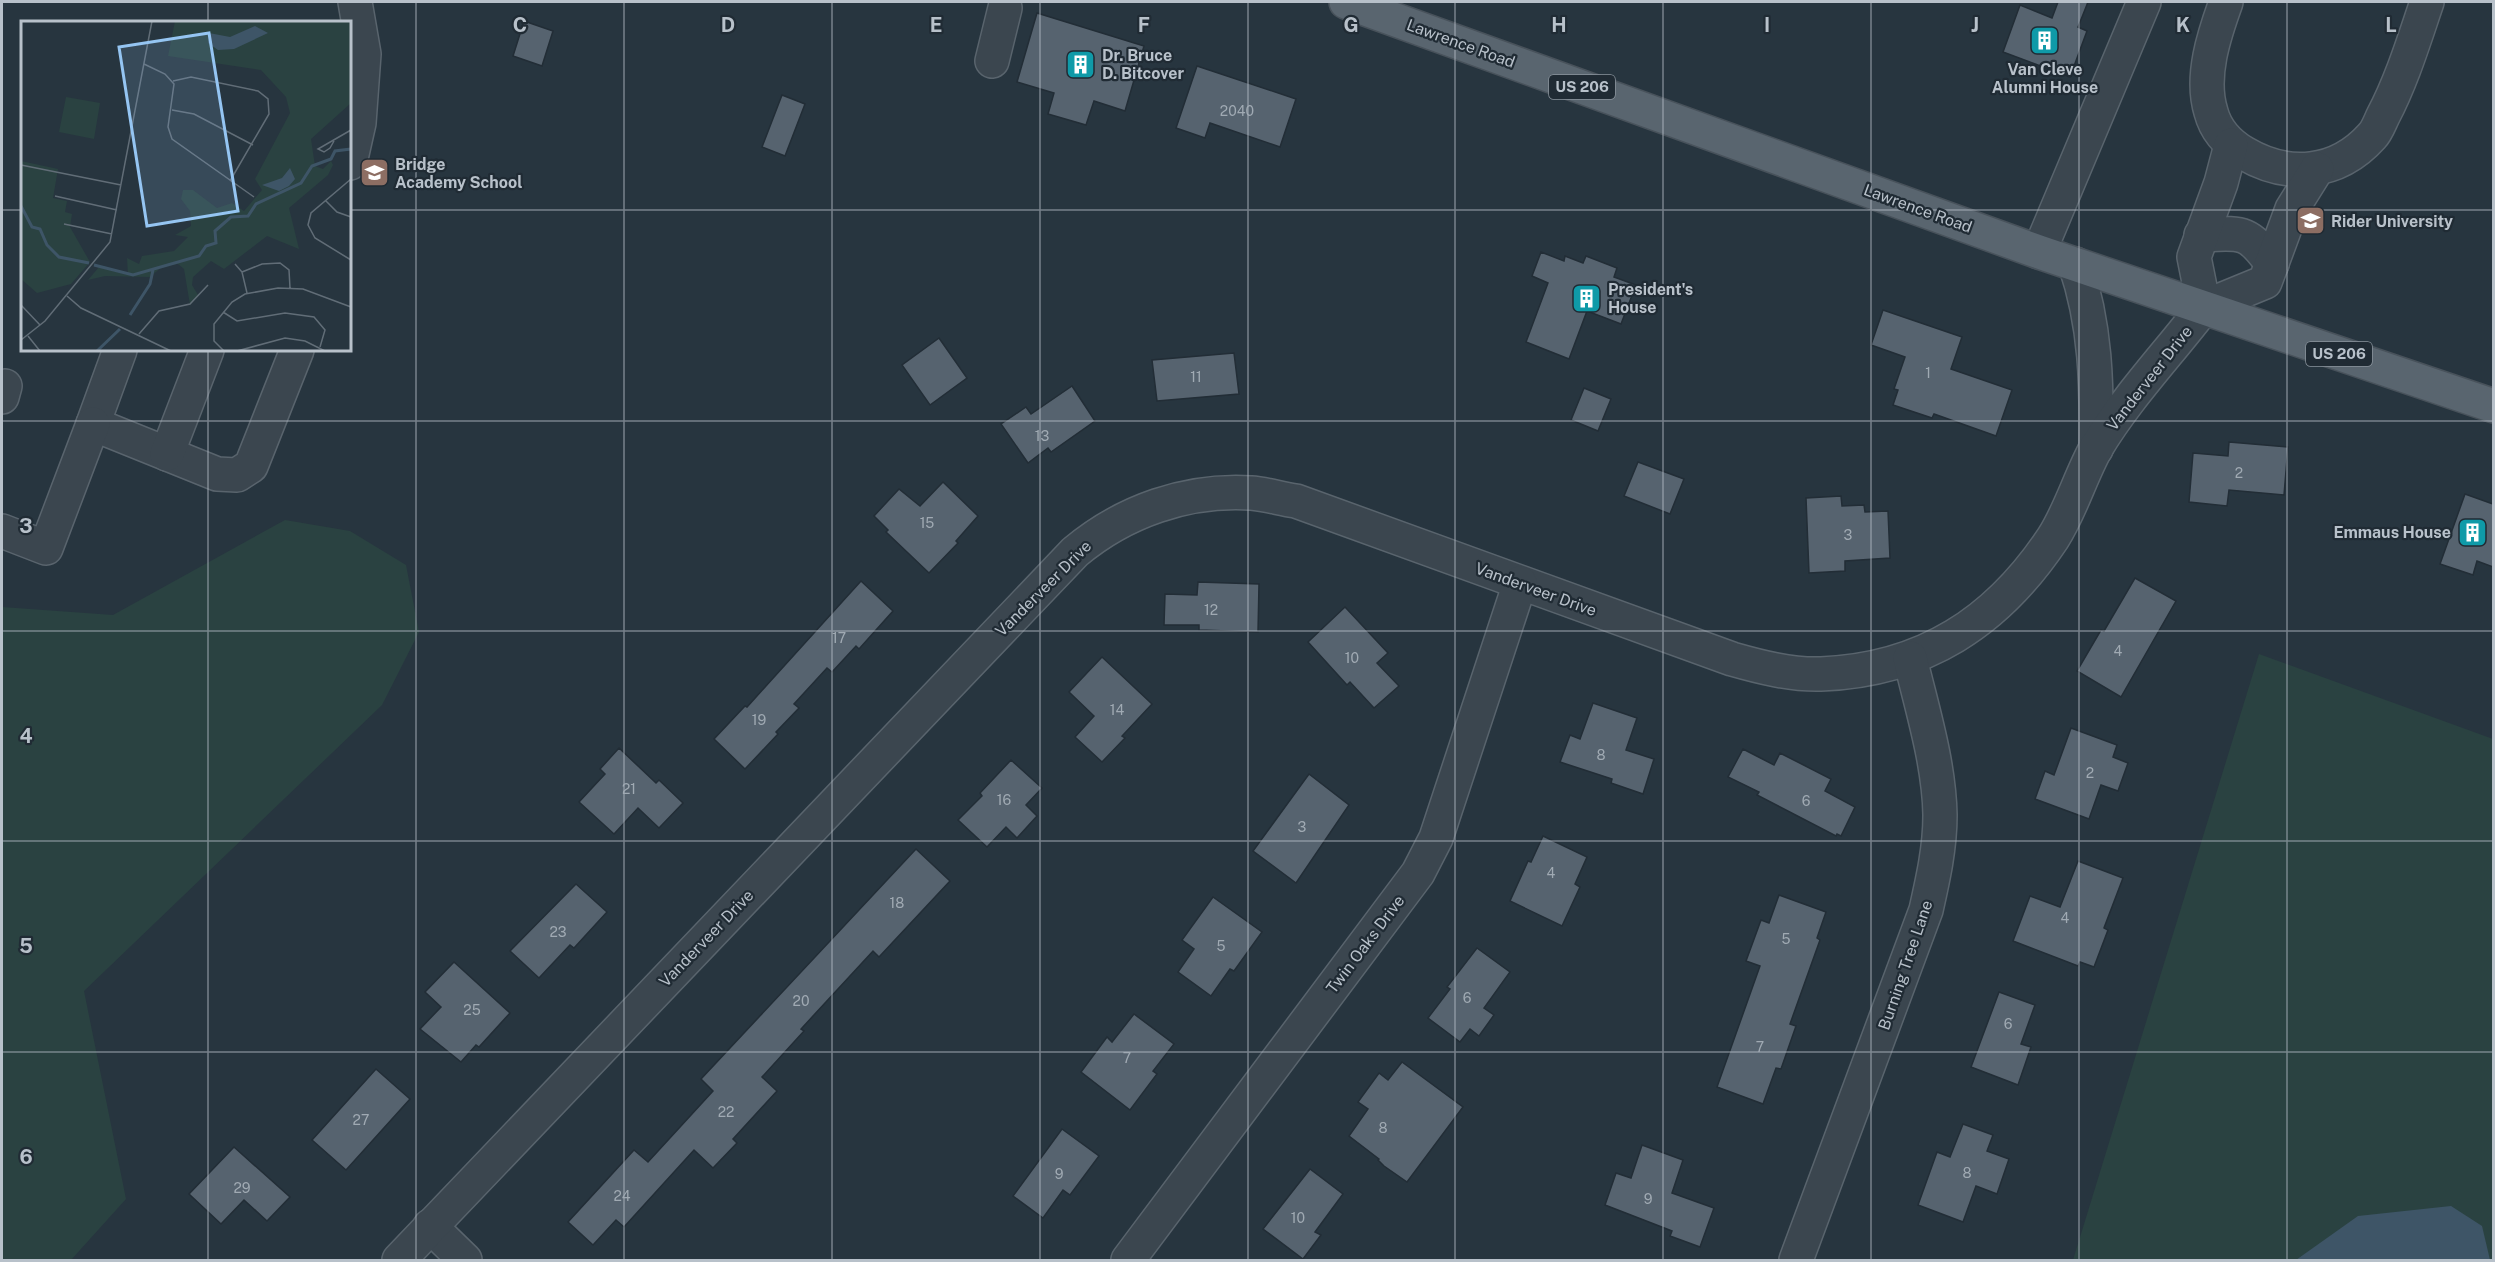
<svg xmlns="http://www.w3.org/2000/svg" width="2495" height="1262" font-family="'Public Sans',sans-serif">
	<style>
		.green { fill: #2a4241 }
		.water { fill: #3e5567 }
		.building { fill: #56636f; stroke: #222d36; stroke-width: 1.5 }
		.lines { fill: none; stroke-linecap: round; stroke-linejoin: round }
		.minor-casing { stroke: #59646d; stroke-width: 36 }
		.major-casing { stroke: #48525b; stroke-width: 36 }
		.minor { stroke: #3b464f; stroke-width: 33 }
		.major { stroke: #59656f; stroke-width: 33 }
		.grid { fill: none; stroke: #b8c1ca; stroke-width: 1.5; stroke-opacity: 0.55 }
		.labels { text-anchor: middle; stroke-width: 4.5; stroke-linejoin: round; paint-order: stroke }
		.number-label { font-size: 14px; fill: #a0aab3 }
		.shield { fill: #202b34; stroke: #8a949d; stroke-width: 1.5 }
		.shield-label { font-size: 15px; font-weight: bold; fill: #b8c1ca }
		.street-label { font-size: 16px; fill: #b8c1ca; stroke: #202b34 }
		.poi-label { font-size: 16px; font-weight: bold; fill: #b8c1ca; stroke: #202b34; text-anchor: start }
		.inset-river { fill: none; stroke: #3e5567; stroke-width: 3 }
		.inset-road { fill: none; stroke: #616d77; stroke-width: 1.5 }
		.view { fill: #95c5f2; fill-opacity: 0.15; stroke: #95c5f2; stroke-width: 3 }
		.inset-edge { fill: none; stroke: #b8c1ca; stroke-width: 3 }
		.grid-label { font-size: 20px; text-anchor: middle; font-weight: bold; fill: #b8c1ca; stroke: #202b34; stroke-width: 4.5; stroke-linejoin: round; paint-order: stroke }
	</style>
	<rect width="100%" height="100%" fill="#27353f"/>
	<g class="green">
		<path d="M285,520L350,531L406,565L419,632L382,705L84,991L126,1199L71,1260H2V607L113,615Z"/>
		<path d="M2259,654L2493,739V1260H2073Z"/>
	</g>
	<path class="water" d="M2451,1206L2482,1226L2490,1260H2296L2358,1216Z"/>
	<g class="building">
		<path d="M2058,2H2088L2078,27L2087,31L2070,77L2003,52L2020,5L2052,18Z"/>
		<path d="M1037,13L1144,46L1125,111L1094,101L1086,125L1048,114L1054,93L1017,82Z"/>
		<path d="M524,21L553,31L542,66L513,56Z"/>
		<path d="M1197,66L1296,99L1280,147L1210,123L1205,138L1176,128Z"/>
		<path d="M782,95L805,104L785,156L762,147Z"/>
		<path d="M1541,252L1564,261L1565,256L1583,263L1586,256L1617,268L1614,277L1636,285L1621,324L1587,311L1569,359L1526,342L1548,283L1532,276Z"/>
		<path d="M1883,310L1962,337L1951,369L2012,390L1996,436L1934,414L1932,418L1893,405L1898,390L1894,389L1905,357L1871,345Z"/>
		<path d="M939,338L967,378L930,405L902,365Z"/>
		<path d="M1234,353L1239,394L1157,401L1152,360Z"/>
		<path d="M1072,386L1095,421L1051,452L1048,448L1028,463L1001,424L1026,407L1031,414Z"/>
		<path d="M1584,388L1611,399L1598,431L1571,420Z"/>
		<path d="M2229,442L2288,447L2284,495L2229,490L2227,506L2189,502L2193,453L2228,456Z"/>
		<path d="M1638,462L1684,479L1670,514L1624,496Z"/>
		<path d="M943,482L978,516L956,541L958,543L929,573L886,532L888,530L874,516L899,489L920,506Z"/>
		<path d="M2465,494L2493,504V567L2477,561L2473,575L2440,564Z"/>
		<path d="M1841,496L1842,506L1864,505L1865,512L1888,511L1890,558L1845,561V571L1809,573L1806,498Z"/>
		<path d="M2135,578L2176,601L2121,697L2077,671L2101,630L2104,631Z"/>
		<path d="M861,581L893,611L859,649L856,646L832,672L827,668L794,704L799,708L776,732L778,734L745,769L714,739L745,706L747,707Z"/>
		<path d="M1198,582L1259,584L1258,632L1199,630V625H1164L1165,594L1197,595Z"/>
		<path d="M1345,607L1388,653L1377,663L1399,686L1374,708L1350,682L1347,685L1308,642Z"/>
		<path d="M1102,657L1152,704L1122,736L1125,738L1102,762L1075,737L1094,716L1069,692Z"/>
		<path d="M1593,703L1637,718L1626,750L1654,759L1643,794L1611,783L1612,779L1560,762L1570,735L1580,739Z"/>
		<path d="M2071,728L2117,745L2113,757L2128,763L2118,791L2101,785L2089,819L2035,799L2045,771L2054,775Z"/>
		<path d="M619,748L656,783L659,780L683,803L659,828L638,808L614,834L579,802L605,774L600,769Z"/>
		<path d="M1743,749L1774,765L1780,753L1831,779L1825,791L1855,807L1841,836L1837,834L1836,836L1757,795L1759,792L1728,777Z"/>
		<path d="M1011,760L1042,788L1026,805L1037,816L1017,838L1006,827L987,847L958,820L982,796L980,793Z"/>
		<path d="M1309,774L1349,805L1296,883L1253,851Z"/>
		<path d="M1543,836L1587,857L1575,884L1580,887L1562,926L1510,901L1528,861L1531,862Z"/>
		<path d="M916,849L950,881L879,957L873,951L801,1029L804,1031L762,1077L777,1091L733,1139L737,1143L713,1168L694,1150L624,1227L616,1220L593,1245L568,1222L634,1150L648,1162L713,1091L701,1079Z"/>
		<path d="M2078,861L2123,878L2104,928L2108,930L2094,967L2080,962L2078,966L2013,941L2030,896L2060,907Z"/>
		<path d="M576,884L607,912L574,948L570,945L539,978L510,951Z"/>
		<path d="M1779,895L1826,912L1817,938L1820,940L1790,1024L1796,1026L1781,1069L1776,1068L1763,1104L1717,1087L1760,966L1746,961L1761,920L1769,923Z"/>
		<path d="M1213,897L1262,932L1234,971L1230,969L1211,996L1178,972L1194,949L1182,940Z"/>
		<path d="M1477,948L1510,972L1484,1008L1494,1015L1479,1036L1470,1029L1460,1042L1428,1018L1450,989L1447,987Z"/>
		<path d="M454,962L510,1013L479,1047L476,1045L461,1062L420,1029L441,1007L425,992Z"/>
		<path d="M1999,992L2035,1005L2021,1044L2031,1047L2018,1085L1971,1067Z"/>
		<path d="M1134,1014L1174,1044L1153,1071L1157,1074L1130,1110L1081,1072L1107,1037L1112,1042Z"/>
		<path d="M1402,1062L1463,1107L1407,1182L1384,1166L1378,1160L1379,1159L1349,1136L1368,1109L1358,1102L1379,1073L1388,1080Z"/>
		<path d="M376,1069L410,1099L346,1170L312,1140Z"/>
		<path d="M1963,1124L1993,1135L1987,1151L2009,1159L1997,1194L1976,1186L1963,1222L1918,1205L1937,1152L1950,1157Z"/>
		<path d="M1062,1129L1099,1156L1070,1195L1063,1190L1043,1218L1013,1196Z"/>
		<path d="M1642,1145L1683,1160L1672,1193L1714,1208L1700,1247L1670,1236L1672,1231L1605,1205L1616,1173L1631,1178Z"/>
		<path d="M234,1147L290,1197L267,1221L244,1200L221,1224L189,1194Z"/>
		<path d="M1310,1169L1343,1194L1315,1232L1321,1235L1303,1259L1263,1229Z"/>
	</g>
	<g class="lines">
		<defs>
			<g id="minor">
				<path d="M2226,2C2214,35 2200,77 2211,112C2216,131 2229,144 2244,153C2288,179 2337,175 2372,136C2377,131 2380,122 2383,116C2402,80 2414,40 2427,2"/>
				<path d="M992,61L1005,8"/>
				<path d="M350,163L359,123L364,54L355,2"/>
				<path d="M2201,235C2241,233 2247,229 2272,264"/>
				<path d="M2039,252L2144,2"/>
				<path d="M2075,264C2096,325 2097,385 2096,449"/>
				<path d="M2204,307L2265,282L2292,209L2317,169"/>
				<path d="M2204,307L2194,257L2221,183L2231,145"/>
				<path d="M120,350L93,424L217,474L237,475L251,466L297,350"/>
				<path d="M2,397L5,386"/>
				<path d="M167,454L207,350"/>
				<path d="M2,531L46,548L93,424"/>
				<path d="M430,1226L465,1260"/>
				<path d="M399,1260L1075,552C1124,511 1187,489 1251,493C1266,494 1281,499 1296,501L1732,659C1760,667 1791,675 1821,674C1924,670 1997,622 2053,538C2071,510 2080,477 2096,448C2126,398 2168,354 2204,307"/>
				<path d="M1128,1260L1418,873L1436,838L1520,583"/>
				<path d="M1796,1260L1926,910C1933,879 1940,848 1940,815C1939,762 1922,709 1910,658"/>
			</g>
			<path id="major" d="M1346,2L2039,252L2494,406"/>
		</defs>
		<use href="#minor" class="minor-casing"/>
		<use href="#major" class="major-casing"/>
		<use href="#minor" class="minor"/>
		<use href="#major" class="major"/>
	</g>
	<path class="grid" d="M208,2V22M416,2V1260M624,2V1260M832,2V1260M1040,2V1260M1248,2V1260M1455,2V1260M1663,2V1260M1871,2V1260M2079,2V1260M2287,2V1260M2,210H22M350,210H2494M208,350V1260M2,421H2494M2,631H2494M2,841H2494M2,1052H2494"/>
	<defs>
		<symbol id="building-square" viewBox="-11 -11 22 22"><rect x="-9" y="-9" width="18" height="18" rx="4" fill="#0f9aa8" stroke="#202b34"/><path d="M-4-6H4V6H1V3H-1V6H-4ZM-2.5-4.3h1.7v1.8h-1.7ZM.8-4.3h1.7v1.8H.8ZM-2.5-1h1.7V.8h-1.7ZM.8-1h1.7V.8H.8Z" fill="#fff"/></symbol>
		<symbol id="school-square" viewBox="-11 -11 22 22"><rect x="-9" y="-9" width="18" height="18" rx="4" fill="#8d6e63" stroke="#202b34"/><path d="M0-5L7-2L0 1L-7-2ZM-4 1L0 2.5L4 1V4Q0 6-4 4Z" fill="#fff"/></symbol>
		<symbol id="university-square" viewBox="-11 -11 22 22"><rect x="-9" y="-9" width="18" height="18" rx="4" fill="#8d6e63" stroke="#202b34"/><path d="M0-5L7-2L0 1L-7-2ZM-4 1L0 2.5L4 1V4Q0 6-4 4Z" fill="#fff"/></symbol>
	</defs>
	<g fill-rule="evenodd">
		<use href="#building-square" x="2028" y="24" width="33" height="33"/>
		<use href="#building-square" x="1064" y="48" width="33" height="33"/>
		<use href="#school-square" x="358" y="156" width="33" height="33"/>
		<use href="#university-square" x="2294" y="204" width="33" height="33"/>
		<use href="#building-square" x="1570" y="282" width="33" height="33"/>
		<use href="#building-square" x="2456" y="516" width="33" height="33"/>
	</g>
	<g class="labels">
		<g class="number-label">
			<text x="1237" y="116">2040</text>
			<text x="1928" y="378">1</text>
			<text x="1196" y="382">11</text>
			<text x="1042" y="441">13</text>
			<text x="2239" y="478">2</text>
			<text x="927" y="528">15</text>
			<text x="1848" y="540">3</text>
			<text x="1211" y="615">12</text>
			<text x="839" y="643">17</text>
			<text x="2118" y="656">4</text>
			<text x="1352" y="663">10</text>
			<text x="1117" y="715">14</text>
			<text x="759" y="725">19</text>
			<text x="1601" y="760">8</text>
			<text x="2090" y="778">2</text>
			<text x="629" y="794">21</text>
			<text x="1004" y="805">16</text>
			<text x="1806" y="806">6</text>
			<text x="1302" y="832">3</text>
			<text x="1551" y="878">4</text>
			<text x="897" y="908">18</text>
			<text x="2065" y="923">4</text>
			<text x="558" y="937">23</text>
			<text x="1786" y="944">5</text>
			<text x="1221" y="951">5</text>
			<text x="1467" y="1003">6</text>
			<text x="801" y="1006">20</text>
			<text x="472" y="1015">25</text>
			<text x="2008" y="1029">6</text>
			<text x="1760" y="1052">7</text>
			<text x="1127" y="1063">7</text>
			<text x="726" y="1117">22</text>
			<text x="361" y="1125">27</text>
			<text x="1383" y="1133">8</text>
			<text x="1967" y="1178">8</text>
			<text x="1059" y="1179">9</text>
			<text x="242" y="1193">29</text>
			<text x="622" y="1201">24</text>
			<text x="1648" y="1204">9</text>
			<text x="1298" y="1223">10</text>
		</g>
		<g class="shield">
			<rect x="1549" y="75" width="66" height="24" rx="4.5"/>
			<rect x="2306" y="342" width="66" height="24" rx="4.5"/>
		</g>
		<g class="shield-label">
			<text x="1582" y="92">US 206</text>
			<text x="2339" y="359">US 206</text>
		</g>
		<g class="street-label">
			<text transform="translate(1461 43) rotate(20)" y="6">Lawrence Road</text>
			<text transform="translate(1918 208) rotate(20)" y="6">Lawrence Road</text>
			<text transform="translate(2149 378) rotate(-52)" y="6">Vanderveer Drive</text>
			<text transform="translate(1043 588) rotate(-45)" y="6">Vanderveer Drive</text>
			<text transform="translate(1536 589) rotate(20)" y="6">Vanderveer Drive</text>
			<text transform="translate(706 938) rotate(-46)" y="6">Vanderveer Drive</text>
			<text transform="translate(1365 944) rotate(-53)" y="6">Twin Oaks Drive</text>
			<text transform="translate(1905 965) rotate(-71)" y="6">Burning Tree Lane</text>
		</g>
		<g class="poi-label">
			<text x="1102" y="61">Dr. Bruce<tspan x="1102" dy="18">D. Bitcover</tspan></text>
			<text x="2045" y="75" text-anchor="middle">Van Cleve<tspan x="2045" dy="18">Alumni House</tspan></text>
			<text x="395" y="170">Bridge<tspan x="395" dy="18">Academy School</tspan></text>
			<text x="2331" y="227">Rider University</text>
			<text x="1608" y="295">President's<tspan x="1608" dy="18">House</tspan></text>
			<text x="2451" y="538" text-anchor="end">Emmaus House</text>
		</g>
	</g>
	<g transform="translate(21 21)">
		<rect width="330" height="330" fill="#27353f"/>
		<path d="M154,0H330V82L290,118L294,145L302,148L310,140L312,144L307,154L268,187L278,228L246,215L203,248L190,240L172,256L171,264L177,274L169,284L163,248L157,243L142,245L129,256L84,255L67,259L78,246L107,254L106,237L118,243L121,235L153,230L167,216L154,214L170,205L169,190L160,178L162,169H172L196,187L211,182L223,190L241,169L234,158L269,92L265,76L240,49L147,35ZM45,76L79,82L73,118L38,111ZM0,140L37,148L32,177L46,180L44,191L51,193L49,206L69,241L50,263L16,272L0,258Z" fill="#2a4241"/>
		<path d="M234,5L247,12L213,28L197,29L187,22L188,12L209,16ZM269,147L274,158L268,165L258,170L241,164L261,157Z" fill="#3e5567"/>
		<path class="inset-river" d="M0,185L11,206L19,208L26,224L38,236L68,242M73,244L112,254L178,235L185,225L195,222L194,210L210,196L227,195L235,183L280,162L291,145L310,138L314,130L330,128M109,294L129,263L132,249M76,330L99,308"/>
		<path class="inset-road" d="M123,43L144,53L153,63L147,106L151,118L233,176M152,60L170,56L237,70L247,78L248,93L209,160M151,89L173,93L232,124M313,120L309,127L303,131L297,128L330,109M0,144L100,164M330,158L290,192L287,204L294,217L330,239M34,175L96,189M305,180L316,191L330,196M43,203L91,213M214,243L221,251L226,272M221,251L241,243L259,242L268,249L269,267M46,275L60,287L150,330M0,284L19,304M202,291L216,300L264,292L293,296L304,309L299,326M118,313L138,290L169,283L187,264M7,315L19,330M0,319L24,300L89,221L131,0M203,330L193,320V303L211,281L224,273L257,267L282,268L330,286M216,330L264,317L284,320L304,330"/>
		<path class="view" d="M188,12L217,190L126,205L98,26Z"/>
		<rect width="330" height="330" class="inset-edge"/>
	</g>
	<g class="grid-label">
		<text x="520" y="32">C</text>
		<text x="728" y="32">D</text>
		<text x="936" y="32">E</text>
		<text x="1144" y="32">F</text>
		<text x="1351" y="32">G</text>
		<text x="1559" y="32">H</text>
		<text x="1767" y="32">I</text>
		<text x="1975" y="32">J</text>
		<text x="2183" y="32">K</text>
		<text x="2391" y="32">L</text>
		<text x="26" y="533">3</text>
		<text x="26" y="743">4</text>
		<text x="26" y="953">5</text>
		<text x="26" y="1164">6</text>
	</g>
	<rect width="2495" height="1262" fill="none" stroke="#b8c1ca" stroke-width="6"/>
</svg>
